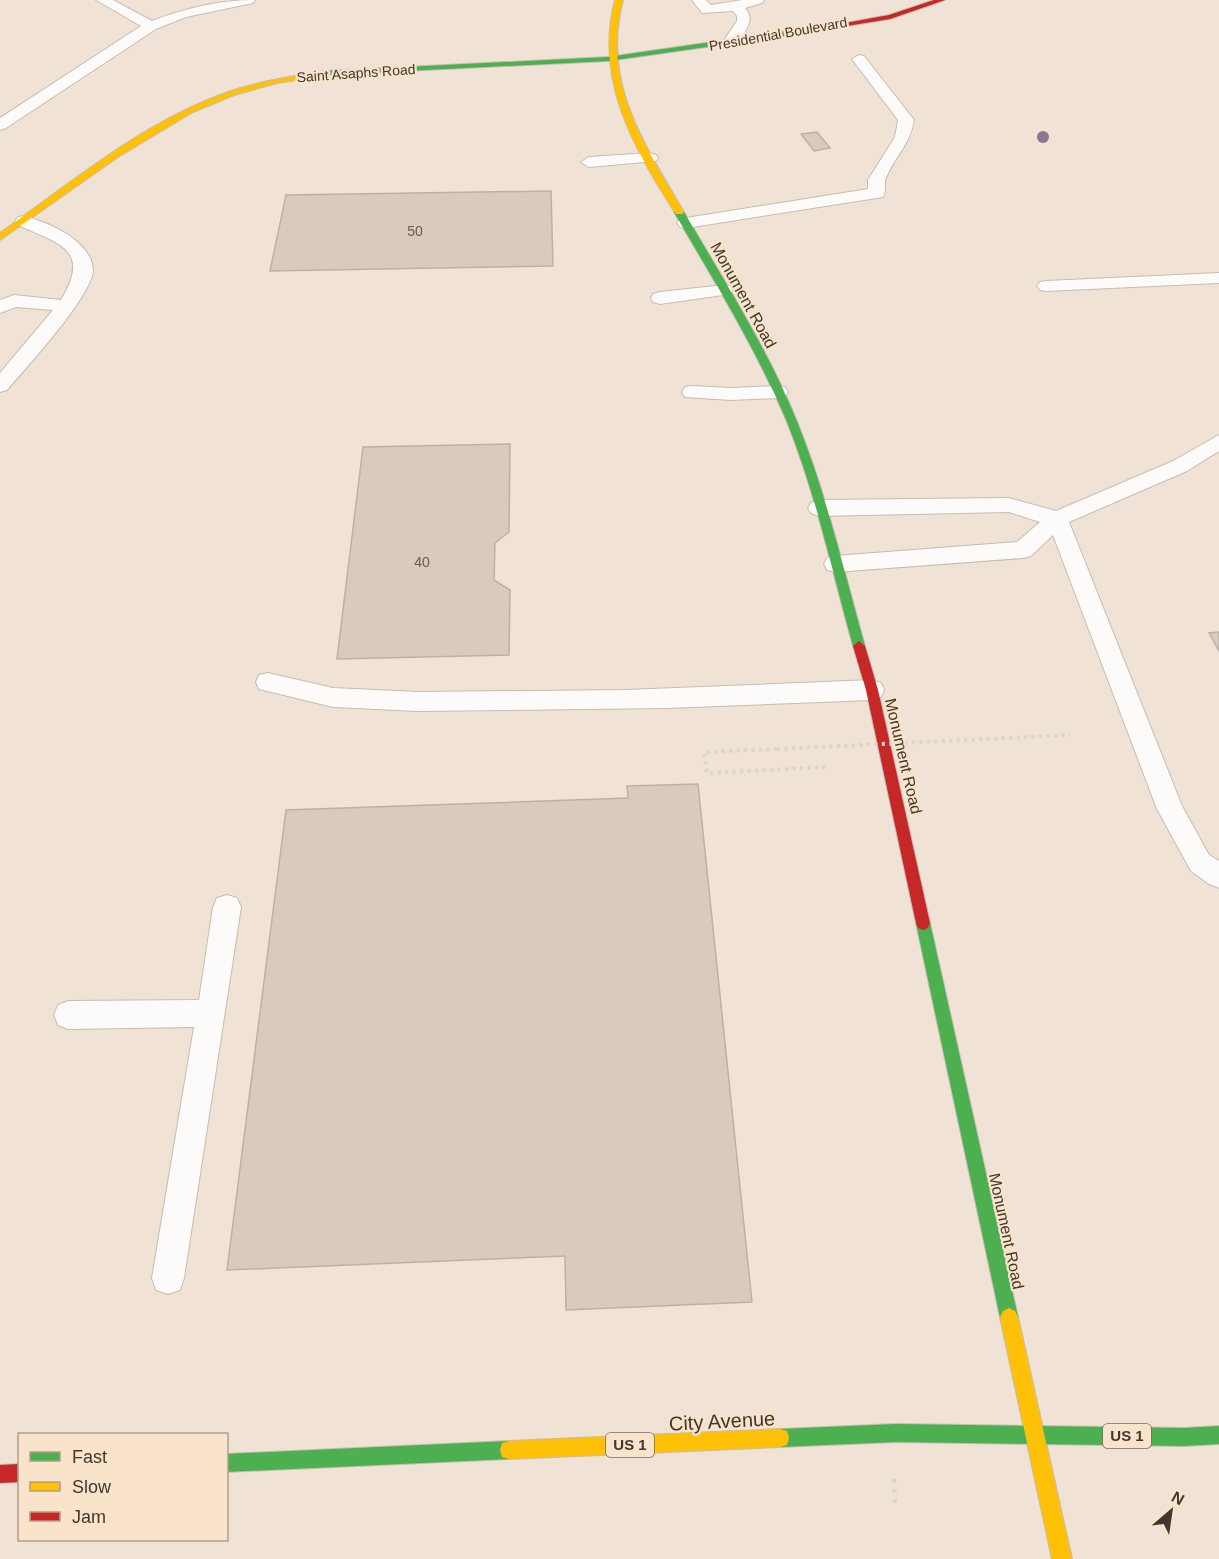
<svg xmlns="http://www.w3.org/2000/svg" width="1219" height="1559" font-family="Arial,sans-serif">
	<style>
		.building { fill: #d8cabc; stroke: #bbb1a7; stroke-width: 1.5 }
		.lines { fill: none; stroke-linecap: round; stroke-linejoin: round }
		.lane-casing { stroke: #c6bcb2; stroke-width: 2 }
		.fast-casing { stroke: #c6bcb2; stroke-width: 2 }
		.slow-casing { stroke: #c6bcb2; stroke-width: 2 }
		.jam-casing { stroke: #c6bcb2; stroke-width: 2 }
		.path-far1 { stroke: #d9d5d1; stroke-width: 4; stroke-dasharray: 3 4.5; stroke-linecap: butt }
		.path { stroke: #d9d5d1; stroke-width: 4.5; stroke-dasharray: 4 6; stroke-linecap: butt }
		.lane { fill: #fdfbf9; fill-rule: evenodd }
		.fast { fill: #4caf50; fill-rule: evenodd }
		.slow { fill: #ffc107; fill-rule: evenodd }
		.jam { fill: #c62828; fill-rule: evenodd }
		.path-bridge { stroke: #d9d5d1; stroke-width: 4; stroke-dasharray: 3 4.5; stroke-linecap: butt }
		.tree { fill: #8c7792 }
		.labels { text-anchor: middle; stroke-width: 4.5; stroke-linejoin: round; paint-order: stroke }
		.far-street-label { font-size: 14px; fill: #40382e; stroke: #fae3cb }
		.number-label { font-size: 14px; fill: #665c52 }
		.shield { fill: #fae3cb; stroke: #786b5d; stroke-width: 1.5 }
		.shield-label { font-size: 15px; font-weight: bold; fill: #40382e }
		.street-label { font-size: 16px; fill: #40382e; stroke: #fae3cb }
		.near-street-label { font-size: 20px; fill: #40382e; stroke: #fae3cb }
	</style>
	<rect width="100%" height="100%" fill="#f0e3d6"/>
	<g class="building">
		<path d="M817,132L830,148L814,151L801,134Z"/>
		<path d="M551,191L553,266L270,271L286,195Z"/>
		<path d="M510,444L509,532L495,543L494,580L510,590L509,655L337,659L363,447Z"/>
		<path d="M1219,632V651L1209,633Z"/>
		<path d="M698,784L752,1302L566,1310L565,1256L227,1270L286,810L628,798L627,786Z"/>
	</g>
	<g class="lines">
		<defs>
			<g id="lane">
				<path d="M96,0H113L152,21C186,8 219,0 255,0L253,3L186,17L156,29L6,128L0,130V118L141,26Z"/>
				<path d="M692,0H706L711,5L742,0H764L762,3L745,8C757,21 743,34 734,46L729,47L722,43L737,21V16L733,11L702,13Z"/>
				<path d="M859,55L864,56L914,120C910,145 895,156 886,178C883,184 887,190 883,197L686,228L680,227L677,223L680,219L686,218L868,189V180L895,137L898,120L852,59Z"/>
				<path d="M650,153L656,155L658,158L656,161L589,167L581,162L589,157Z"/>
				<path d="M24,216C48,222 92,241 93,270C93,295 25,369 7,390L0,392V373L53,310L16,307L0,313V300L14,295L61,300C92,249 59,244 18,225L15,221L18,217Z"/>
				<path d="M1219,273V283L1046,291L1040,290L1037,286L1040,282L1046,281Z"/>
				<path d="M724,285L730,286L733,290L730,294L660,304L653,302L651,298L653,294L660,292Z"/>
				<path d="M692,386L731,388L778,386L785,387L788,392L785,397L778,398L731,400L685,397L682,392L685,387Z"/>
				<path d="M1219,435V451L1187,471L1069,522L1182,806L1209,855L1219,861V888L1209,884L1191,871L1157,809L1053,535L1031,556L1023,558L835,572L827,570L824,564L827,558L835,556L1017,542L1040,522L1009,512L819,516L811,513L808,508L811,503L819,500L1009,498L1056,511L1173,461Z"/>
				<path d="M268,673L333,688L418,692L626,690L872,680L881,683L884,690L881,697L872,700L667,708L418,711L333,707L259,689L256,682L259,675Z"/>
				<path d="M227,895L237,898L241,907L184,1278L180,1290L168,1294L156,1290L152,1278L194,1027L68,1029L58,1025L54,1015L58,1005L68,1001L199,1000L213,907L217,898Z"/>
			</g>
			<g id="fast">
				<path d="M822,26H825V30L608,61L326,75L322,73L326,71L608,57Z"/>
				<path d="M676,210L684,212C724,281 768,349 798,424C827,496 844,572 865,646L863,649H855L853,646C832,571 816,494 787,422C756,348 714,281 674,212Z"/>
				<path d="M923,916L928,918L930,923L1018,1317L1015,1323L1009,1326L1003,1323L1000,1317L916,923L918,918Z"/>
				<path d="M896,1424L1184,1428L1219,1426V1444L1184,1446L896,1442L780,1447L773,1445L771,1438L773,1431L780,1429Z"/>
				<path d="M509,1441L516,1443L518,1450L516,1457L509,1459L226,1472V1454Z"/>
			</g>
			<g id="slow">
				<path d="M615,0H623C601,83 644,143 684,212L682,214H676C634,148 594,80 615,0Z"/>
				<path d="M326,71H329V75L277,83L234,95L193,112L118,157L0,240V233C72,182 143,122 228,92C260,81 293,76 326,71Z"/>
				<path d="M1009,1308L1015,1311L1018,1317L1072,1559H1052L1000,1317L1003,1311Z"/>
				<path d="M780,1429L787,1431L789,1438L787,1445L780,1447L509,1459L502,1457L500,1450L502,1443L509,1441Z"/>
			</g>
			<g id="jam">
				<path d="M934,0H945L890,19L822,30L818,28L889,15Z"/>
				<path d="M859,641L865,646L878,690L930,923L928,928L923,930L918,928L916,923L866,690L853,646Z"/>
				<path d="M20,1464V1482L0,1483V1465Z"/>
			</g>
		</defs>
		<use href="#lane" class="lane-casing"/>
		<use href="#fast" class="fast-casing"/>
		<use href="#slow" class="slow-casing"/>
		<use href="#jam" class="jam-casing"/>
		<path class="path-far1" d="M777,749L704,752L707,773L828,767"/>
		<path class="path" d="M894,1479L895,1505"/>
		<use href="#lane" class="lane"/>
		<use href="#fast" class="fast"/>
		<use href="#slow" class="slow"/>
		<use href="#jam" class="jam"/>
		<path class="path-bridge" d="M777,749L1070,735"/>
	</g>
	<circle class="tree" cx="1043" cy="137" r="6"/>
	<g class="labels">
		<g class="far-street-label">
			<text transform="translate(778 34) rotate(-10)" y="5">Presidential Boulevard</text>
			<text transform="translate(356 73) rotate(-4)" y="5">Saint Asaphs Road</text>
		</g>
		<g class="number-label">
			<text x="415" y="236">50</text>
			<text x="422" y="567">40</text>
		</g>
		<g class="shield">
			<rect x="1103" y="1424" width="48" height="24" rx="4.5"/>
			<rect x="606" y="1433" width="48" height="24" rx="4.5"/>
		</g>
		<g class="shield-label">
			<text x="1127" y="1441">US 1</text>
			<text x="630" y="1450">US 1</text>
		</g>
		<g class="street-label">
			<text transform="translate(744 295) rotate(61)" y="6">Monument Road</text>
			<text transform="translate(904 756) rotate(77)" y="6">Monument Road</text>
			<text transform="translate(1007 1231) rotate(78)" y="6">Monument Road</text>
		</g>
		<g class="near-street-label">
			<text transform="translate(722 1421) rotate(-3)" y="7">City Avenue</text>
		</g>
	</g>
	<rect x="18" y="1433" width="210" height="108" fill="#fae3cb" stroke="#b09f8c" stroke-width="1.5"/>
	<rect x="30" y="1452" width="30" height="9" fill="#4caf50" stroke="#b09f8c" stroke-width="1.5"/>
	<text x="72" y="1463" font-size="18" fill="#40382e">Fast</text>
	<rect x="30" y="1482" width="30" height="9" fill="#ffc107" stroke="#b09f8c" stroke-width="1.5"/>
	<text x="72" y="1493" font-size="18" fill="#40382e">Slow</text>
	<rect x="30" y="1512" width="30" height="9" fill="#c62828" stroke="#b09f8c" stroke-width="1.5"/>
	<text x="72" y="1523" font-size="18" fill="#40382e">Jam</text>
	<g transform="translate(1171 1511) rotate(29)" stroke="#fae3cb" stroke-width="4.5" paint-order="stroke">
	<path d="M0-4.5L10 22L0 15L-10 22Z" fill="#40382e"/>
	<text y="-9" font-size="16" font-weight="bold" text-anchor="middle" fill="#40382e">N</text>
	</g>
</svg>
